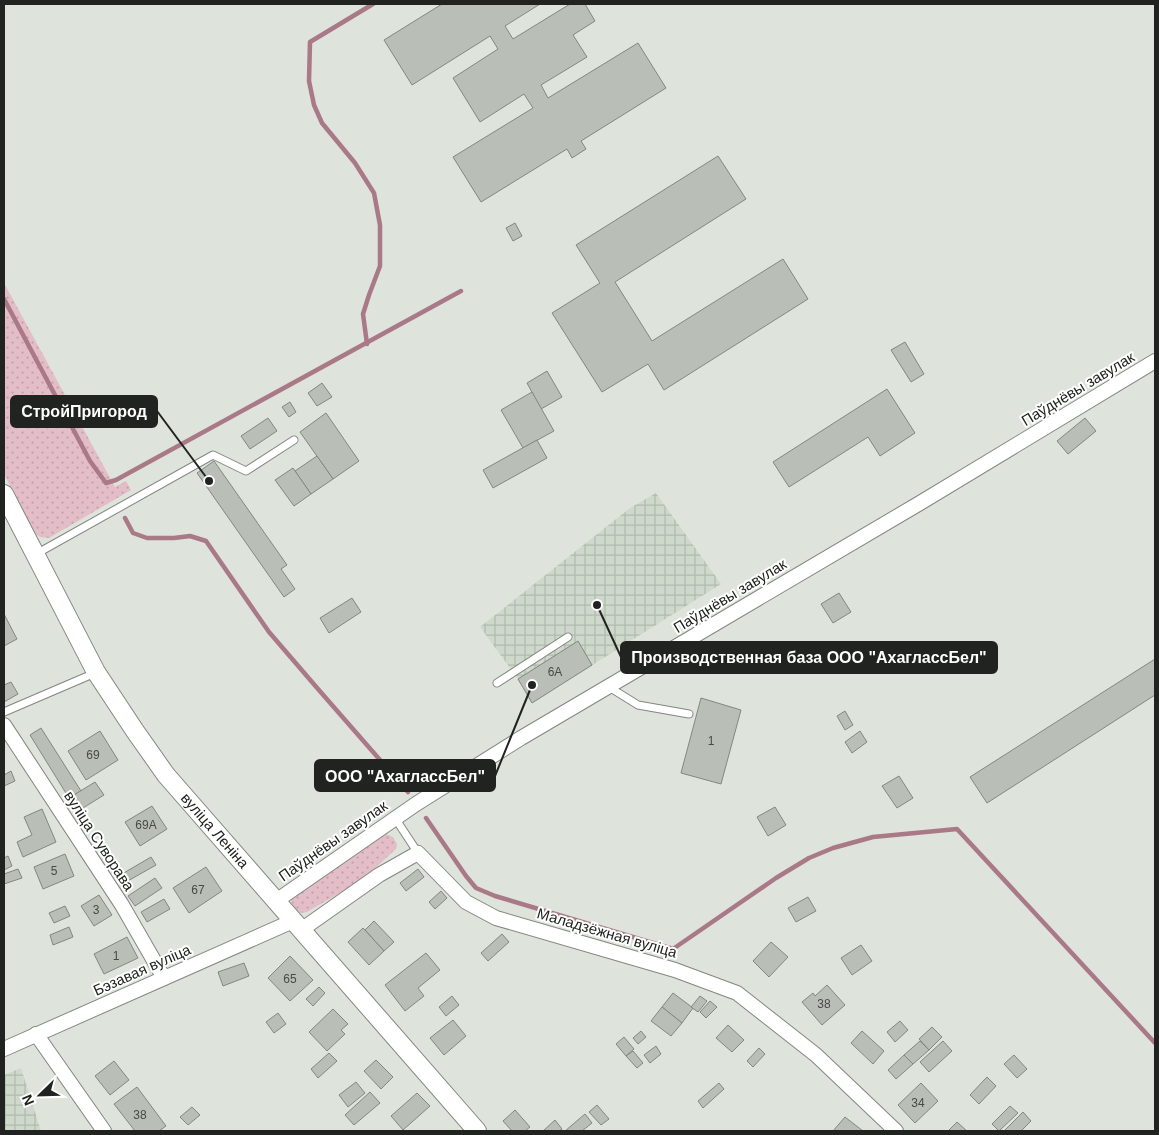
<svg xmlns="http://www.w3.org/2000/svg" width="1159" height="1135" font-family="Arial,sans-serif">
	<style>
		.industrial { fill: url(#industrial-grid) }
		.grass { fill: url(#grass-dots) }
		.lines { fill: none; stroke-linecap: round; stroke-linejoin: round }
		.stream { stroke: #a97987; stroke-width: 4.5 }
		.building { fill: #b9bfb7; stroke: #828881 }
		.service-casing { stroke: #828780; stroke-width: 9 }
		.minor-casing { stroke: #828780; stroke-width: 16 }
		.tertiary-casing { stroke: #828780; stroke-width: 20 }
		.service { stroke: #fff; stroke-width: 7 }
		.minor { stroke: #fff; stroke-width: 14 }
		.tertiary { stroke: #fff; stroke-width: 18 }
		.labels { text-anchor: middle; stroke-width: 4; stroke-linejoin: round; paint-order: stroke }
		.number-label { font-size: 12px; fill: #474a46 }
		.street-label { font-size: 15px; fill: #212320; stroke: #fff }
		.leader { fill: none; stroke: #212320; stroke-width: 2 }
		.callout-dot { fill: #212320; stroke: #fff; stroke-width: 2 }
		.callout { fill: #212320; stroke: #212320; stroke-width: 2 }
		.callout-label { font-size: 16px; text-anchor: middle; font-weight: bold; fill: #fff }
	</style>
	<defs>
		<pattern id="industrial-grid" width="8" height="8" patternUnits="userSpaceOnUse" patternTransform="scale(1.25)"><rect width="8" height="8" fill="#cfd9cb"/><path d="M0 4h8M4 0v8" fill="none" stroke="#b1baae"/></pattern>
		<pattern id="grass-dots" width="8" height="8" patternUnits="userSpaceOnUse" patternTransform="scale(1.25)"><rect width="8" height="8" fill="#e3bdc8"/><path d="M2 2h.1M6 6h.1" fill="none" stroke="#c2a2ac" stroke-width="1.8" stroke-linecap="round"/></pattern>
	</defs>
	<rect width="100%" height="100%" fill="#dee3db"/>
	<g class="industrial">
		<path d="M656,493L721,584L532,703L518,679L480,627L630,508Z"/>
		<path d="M21,1068L41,1131H4V1075Z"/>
	</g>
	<g class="grass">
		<path d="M4,283L115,487L126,481L131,490L49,538L40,537L34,533L4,474Z"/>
		<path d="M386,834L393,837L397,844L396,849L374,869L355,884L307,912L300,913C294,909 291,905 291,898L381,836Z"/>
	</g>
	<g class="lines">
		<g class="stream">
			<path d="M4,299L90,461L106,483L116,480L461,291"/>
			<path d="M367,344L363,314L369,295L380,266V225L374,193L355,163L322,123L314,105L309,81L310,42L373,4"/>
			<path d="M125,518L133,533L147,538H174L190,536L206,541L269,632L318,689L408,792"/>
			<path d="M426,818L466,876L476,888L495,896L673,949L776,878L809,858L833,848L873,837L957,829L1155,1043"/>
		</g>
	</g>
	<g class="building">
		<path d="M442,4H540L505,26L513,39L570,4H585L595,21L573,35L587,57L541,85L548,98L638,43L666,88L581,141L586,149L572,158L567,149L481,202L453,157L533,108L524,94L480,122L453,78L498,49L490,36L412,85L384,40Z"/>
		<path d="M718,156L746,199L615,282L652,341L783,259L808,299L664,390L648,364L602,392L552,313L600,283L576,245Z"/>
		<path d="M515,223L522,236L513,241L506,228Z"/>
		<path d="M905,342L924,374L911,382L891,350Z"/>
		<path d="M547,371L562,397L541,409L527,383Z"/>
		<path d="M322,383L332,397L317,406L308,393Z"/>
		<path d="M887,389L915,433L880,456L868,437L789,487L773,462Z"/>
		<path d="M532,392L554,431L523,448L501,410Z"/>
		<path d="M290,402L296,412L289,417L282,407Z"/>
		<path d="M326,413L359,461L333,479L300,432Z"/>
		<path d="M268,418L277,431L250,449L241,436Z"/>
		<path d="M1085,418L1096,431L1068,454L1057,441Z"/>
		<path d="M537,440L547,458L493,488L483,470Z"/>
		<path d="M317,456L333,479L311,494L295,471Z"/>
		<path d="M214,461L287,565L281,569L295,589L284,597L197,473Z"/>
		<path d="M293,468L311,494L294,506L275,480Z"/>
		<path d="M839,593L851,612L833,623L821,604Z"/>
		<path d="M352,598L361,612L329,633L320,618Z"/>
		<path d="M4,614L17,639L4,646Z"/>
		<path d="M578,641L592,665L532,703L518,679Z"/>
		<path d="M1155,659V695L987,803L970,777Z"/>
		<path d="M11,682L18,694L4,702V685Z"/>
		<path d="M701,698L741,710L721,784L681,773Z"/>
		<path d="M845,711L853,725L845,730L837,716Z"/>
		<path d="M41,728L81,791L69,798L30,735Z"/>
		<path d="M100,731L118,760L86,780L68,751Z"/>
		<path d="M860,731L867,742L852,753L845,742Z"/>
		<path d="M11,771L15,781L4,786V775Z"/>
		<path d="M899,776L913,798L897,808L882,786Z"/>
		<path d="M95,782L104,795L78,811L69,798Z"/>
		<path d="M152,806L167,829L140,846L125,822Z"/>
		<path d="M775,807L786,825L768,836L757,817Z"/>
		<path d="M42,809L56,842L23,857L17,842L32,835L24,817Z"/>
		<path d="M65,854L74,876L43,889L34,867Z"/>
		<path d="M8,856L12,866L4,870V858Z"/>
		<path d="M151,857L156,865L126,882L122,874Z"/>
		<path d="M206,867L222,891L189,913L173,888Z"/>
		<path d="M18,869L22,878L4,884V874Z"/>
		<path d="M418,869L424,877L406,891L400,883Z"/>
		<path d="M155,878L162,888L135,906L128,896Z"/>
		<path d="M441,891L447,898L435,909L429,902Z"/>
		<path d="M99,895L112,915L94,926L81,906Z"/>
		<path d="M808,897L816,911L796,922L788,908Z"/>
		<path d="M164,899L170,909L147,922L141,912Z"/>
		<path d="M65,906L70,916L54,923L49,913Z"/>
		<path d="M374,921L394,942L384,951L365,930Z"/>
		<path d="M69,927L73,937L53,945L50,935Z"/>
		<path d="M363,928L384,951L369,965L348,942Z"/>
		<path d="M502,934L509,942L488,961L481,953Z"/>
		<path d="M127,937L138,958L104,974L94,954Z"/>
		<path d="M771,942L788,957L769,977L753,961Z"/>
		<path d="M861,945L872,961L852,975L841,958Z"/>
		<path d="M426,953L440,970L418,988L424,996L405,1011L385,985Z"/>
		<path d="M290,956L313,980L290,1001L268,978Z"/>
		<path d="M244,963L249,976L223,986L218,972Z"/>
		<path d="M827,985L845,1005L822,1025L802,1002L813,993L815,996Z"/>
		<path d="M319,987L325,993L313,1006L306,999Z"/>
		<path d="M673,993L693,1008L682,1023L662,1007Z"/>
		<path d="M452,996L459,1005L446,1016L439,1007Z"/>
		<path d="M700,996L707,1001L698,1012L691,1007Z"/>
		<path d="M710,1001L717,1007L706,1018L700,1012Z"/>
		<path d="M662,1007L682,1023L671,1036L651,1021Z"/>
		<path d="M333,1009L348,1024L341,1030L345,1034L327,1051L309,1032Z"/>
		<path d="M278,1013L286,1024L274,1033L266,1022Z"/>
		<path d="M453,1020L466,1036L444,1055L430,1038Z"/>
		<path d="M900,1021L908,1030L895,1042L887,1032Z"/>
		<path d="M728,1025L744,1040L732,1052L716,1038Z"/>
		<path d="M932,1027L942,1037L929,1050L919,1039Z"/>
		<path d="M641,1031L646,1037L638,1044L633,1038Z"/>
		<path d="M862,1031L884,1051L873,1064L851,1043Z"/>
		<path d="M624,1037L634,1049L626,1056L616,1044Z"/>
		<path d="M920,1041L929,1050L913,1064L904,1055Z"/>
		<path d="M943,1041L952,1051L929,1072L920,1062Z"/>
		<path d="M656,1046L661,1054L650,1063L644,1055Z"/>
		<path d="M759,1048L765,1054L753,1067L747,1061Z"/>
		<path d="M633,1051L643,1063L637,1068L626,1056Z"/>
		<path d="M329,1053L337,1061L318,1078L311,1069Z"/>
		<path d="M904,1055L913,1064L896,1079L888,1070Z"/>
		<path d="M1014,1055L1027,1069L1017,1078L1004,1064Z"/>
		<path d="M376,1060L393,1077L381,1089L364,1071Z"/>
		<path d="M114,1061L129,1080L110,1095L95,1076Z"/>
		<path d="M987,1077L996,1086L979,1104L970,1095Z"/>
		<path d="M356,1082L365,1093L348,1107L339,1095Z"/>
		<path d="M719,1083L724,1089L703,1108L698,1101Z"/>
		<path d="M921,1083L938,1101L915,1123L898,1105Z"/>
		<path d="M137,1087L166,1126L159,1131H135L114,1104Z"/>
		<path d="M370,1092L380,1103L354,1125L345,1115Z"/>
		<path d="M417,1093L430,1106L403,1130L391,1116Z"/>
		<path d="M597,1105L609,1119L601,1125L589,1112Z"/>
		<path d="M1010,1106L1018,1113L999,1131L992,1124Z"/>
		<path d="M192,1107L200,1115L188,1125L180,1117Z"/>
		<path d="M515,1110L530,1127L525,1131H512L503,1121Z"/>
		<path d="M1023,1112L1031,1121L1021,1131H1004Z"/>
		<path d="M585,1114L592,1123L582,1131H565Z"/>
		<path d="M845,1117L863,1131H833Z"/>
		<path d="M555,1120L562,1129L559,1131H543Z"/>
		<path d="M957,1122L967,1131H948Z"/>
	</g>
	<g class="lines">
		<defs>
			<g id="service">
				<path d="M36,554L213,455L246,471L294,440"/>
				<path d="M497,683L568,637"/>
				<path d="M609,687L638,705L689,714"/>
				<path d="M4,712L95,673"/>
				<path d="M395,818L418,853"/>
			</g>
			<g id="minor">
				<path d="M4,725L122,905L164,978"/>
				<path d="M276,901L416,804L521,738L920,503L1155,361"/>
				<path d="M301,930L379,875L418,853L466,902L496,918L675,970L737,993L816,1055L896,1131"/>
				<path d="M36,1034L104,1131"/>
				<path d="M4,1049L293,921"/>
			</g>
			<g id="tertiary">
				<path id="s1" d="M4,494L96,672L135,731L166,775L477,1131"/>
			</g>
		</defs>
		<use href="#service" class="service-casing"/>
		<use href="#minor" class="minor-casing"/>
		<use href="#tertiary" class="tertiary-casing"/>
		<use href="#service" class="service"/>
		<use href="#minor" class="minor"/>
		<use href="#tertiary" class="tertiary"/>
	</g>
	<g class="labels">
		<g class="number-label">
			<text x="555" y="676">6А</text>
			<text x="711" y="745">1</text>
			<text x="93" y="759">69</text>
			<text x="146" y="829">69А</text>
			<text x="54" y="875">5</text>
			<text x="198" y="894">67</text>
			<text x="96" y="914">3</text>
			<text x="116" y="960">1</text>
			<text x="290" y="983">65</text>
			<text x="824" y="1008">38</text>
			<text x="918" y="1107">34</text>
			<text x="140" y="1119">38</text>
		</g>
		<g class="street-label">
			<text transform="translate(1078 389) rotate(-31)" y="5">Паўднёвы завулак</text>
			<text transform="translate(730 596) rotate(-31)" y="5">Паўднёвы завулак</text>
			<text dy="5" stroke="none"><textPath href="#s1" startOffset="399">вуліца Леніна</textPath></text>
			<text transform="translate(99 841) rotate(57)" y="5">вуліца Суворава</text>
			<text transform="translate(333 841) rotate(-35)" y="5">Паўднёвы завулак</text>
			<text transform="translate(607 933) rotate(16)" y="5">Маладзёжная вуліца</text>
			<text transform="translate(142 970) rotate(-24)" y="5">Бэзавая вуліца</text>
		</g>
	</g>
	<path class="leader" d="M209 481L157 411M597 605L621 657M532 685L495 776"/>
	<g class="callout-dot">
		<circle cx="209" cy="481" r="5"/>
		<circle cx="597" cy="605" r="5"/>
		<circle cx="532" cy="685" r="5"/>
	</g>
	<g class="callout">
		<rect x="11" y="396" width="146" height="31" rx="5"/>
		<rect x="621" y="642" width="376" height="31" rx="5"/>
		<rect x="315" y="760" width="180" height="31" rx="5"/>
	</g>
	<g class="callout-label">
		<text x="84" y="417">СтройПригород</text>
		<text x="809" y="663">Производственная база ООО "АхаглассБел"</text>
		<text x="405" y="782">ООО "АхаглассБел"</text>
	</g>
	<rect width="1159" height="1135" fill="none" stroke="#212320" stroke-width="10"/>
	<g transform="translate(40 1095) rotate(247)" stroke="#ffffff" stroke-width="4" paint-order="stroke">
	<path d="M0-4L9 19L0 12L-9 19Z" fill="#212320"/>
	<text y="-8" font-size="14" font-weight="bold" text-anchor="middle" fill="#212320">N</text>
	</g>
</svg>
